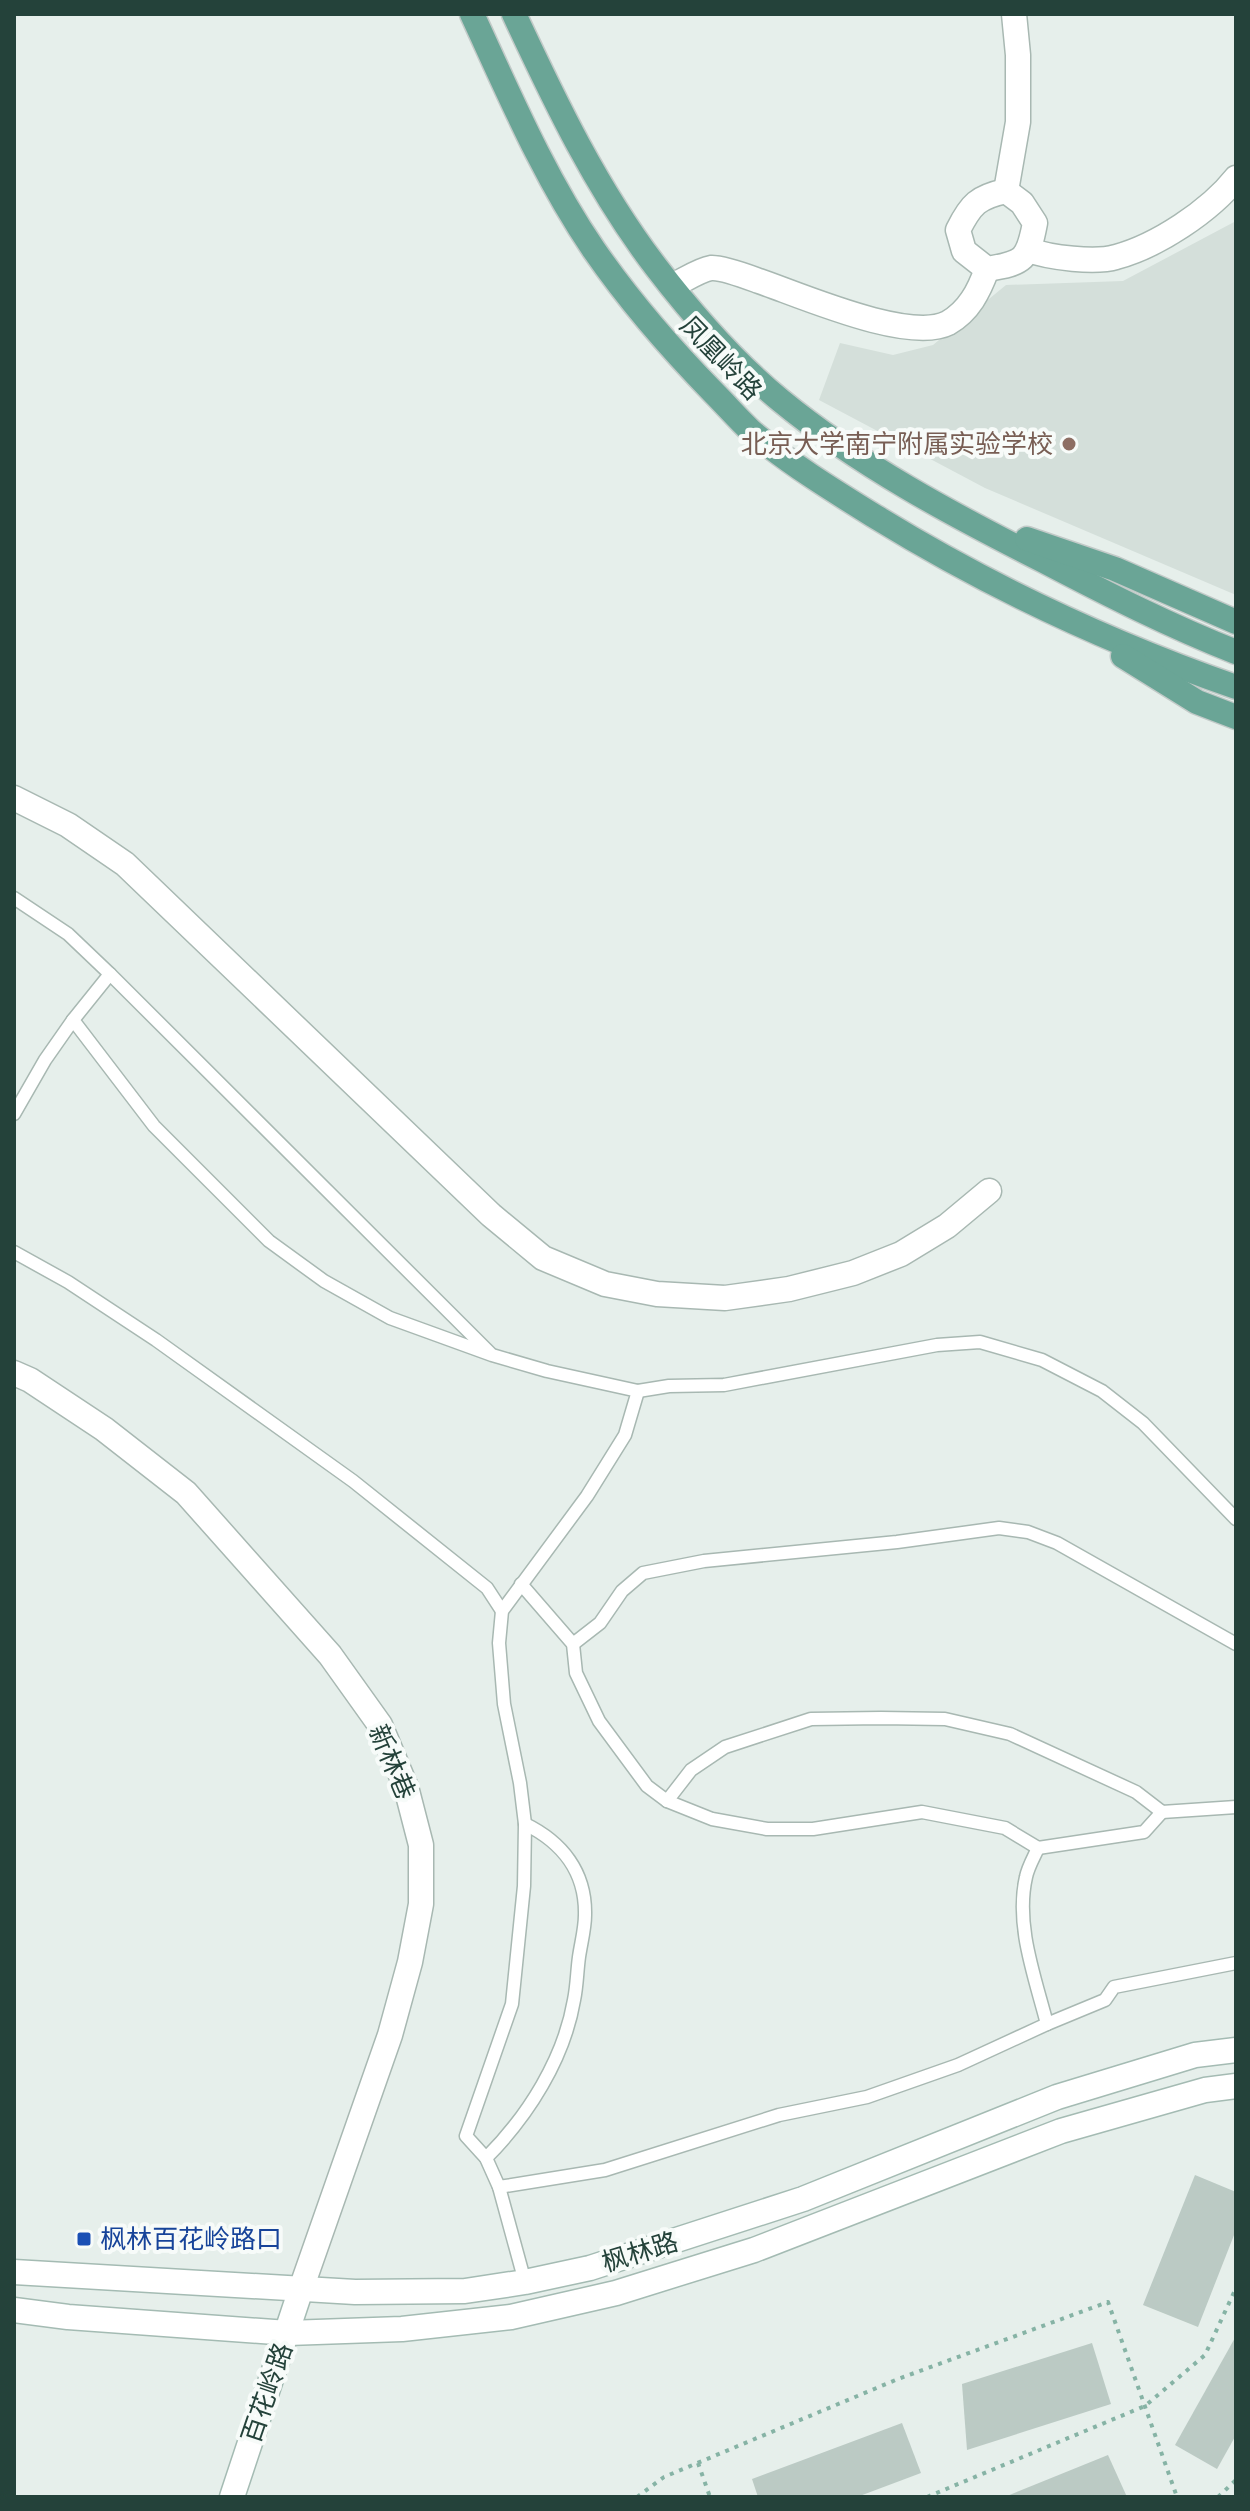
<svg xmlns="http://www.w3.org/2000/svg" width="1250" height="2511" font-family="'Fira Sans','Noto Sans SC',sans-serif">
	<style>
		.built { fill: #d4dfda }
		.building { fill: #bbcac4 }
		.lines { fill: none; stroke-linecap: round; stroke-linejoin: round }
		.lane-casing { stroke: #a8b8b2; stroke-width: 15 }
		.street-casing { stroke: #a8b8b2; stroke-width: 27 }
		.secondary-casing { stroke: #a4bbb3; stroke-width: 27 }
		.primary-casing { stroke: #c2cac8; stroke-width: 27 }
		.path { stroke: #86b3a5; stroke-width: 4; stroke-dasharray: 4 6; stroke-linecap: butt }
		.lane { stroke: #fff; stroke-width: 12 }
		.street { stroke: #fff; stroke-width: 24 }
		.secondary { stroke: #fff; stroke-width: 24 }
		.primary { stroke: #6aa596; stroke-width: 24 }
		.education-dot { fill: #8d6e63; stroke: #f7fbf9; stroke-width: 3 }
		.transit-dot { fill: #1a4fb4; stroke: #f7fbf9; stroke-width: 3 }
		.labels { text-anchor: middle; stroke-width: 8; stroke-linejoin: round; paint-order: stroke }
		.street-label { font-size: 26px; fill: #24423a; stroke: #f7fbf9 }
		.education-label { font-size: 26px; fill: #785e54; stroke: #f7fbf9; text-anchor: end }
		.transit-label { font-size: 26px; fill: #164399; stroke: #f7fbf9; text-anchor: start }
	</style>
	<rect width="100%" height="100%" fill="#e6efeb"/>
	<path class="built" d="M1236,221V595L985,488L819,400L840,343L893,355L933,345L1006,285L1123,281Z"/>
	<g class="building">
		<path d="M1195,2175L1236,2192V2230L1198,2327L1143,2305Z"/>
		<path d="M1236,2336V2435L1217,2469L1175,2445Z"/>
		<path d="M1092,2343L1111,2404L967,2450L962,2384Z"/>
		<path d="M902,2423L921,2473L857,2497H758L752,2479Z"/>
		<path d="M1108,2455L1127,2497H1007V2496Z"/>
	</g>
	<g class="lines">
		<defs>
			<g id="lane">
				<path d="M14,898L68,934L110,974L73,1020L154,1126L269,1241L324,1281L390,1318L492,1355L547,1371L638,1391L625,1435L587,1496L502,1611L499,1643L504,1704L520,1783L525,1824L524,1886L512,2004L466,2136L486,2158L499,2187L525,2282"/>
				<path d="M110,974L490,1353"/>
				<path d="M14,1114L45,1060L73,1020"/>
				<path d="M14,1252L68,1282L156,1340L353,1481L487,1588L502,1611"/>
				<path d="M638,1391L669,1386L724,1385L937,1345L980,1342L1042,1360L1102,1391L1143,1423L1236,1519"/>
				<path d="M573,1644L600,1623L622,1591L643,1573L704,1561L897,1542L999,1528L1028,1532L1057,1543L1236,1644"/>
				<path d="M667,1801L691,1770L725,1747L811,1719L881,1718L945,1719L1010,1734L1136,1792L1162,1812L1236,1807"/>
				<path d="M1038,1848L1144,1832L1162,1812"/>
				<path d="M1047,2024L1105,2000L1114,1987L1236,1963"/>
				<path d="M486,2158C528,2116 564,2059 574,2000C577,1986 577,1971 579,1957C581,1943 585,1929 585,1915C586,1872 562,1842 525,1824"/>
				<path d="M499,2187L605,2170L779,2115L867,2097L958,2065L1047,2024C1035,1977 1015,1925 1026,1877C1028,1867 1034,1857 1038,1848L1005,1828L922,1812L813,1829H767L712,1819L667,1801L647,1786L599,1721L576,1673L573,1644L521,1584"/>
			</g>
			<g id="street">
				<path d="M1006,191L1022,203L1035,223C1028,260 1024,263 987,269L964,251L958,230C971,204 978,197 1006,191Z"/>
				<path d="M1006,191L1018,122V55L1014,14"/>
				<path d="M1029,250C1050,258 1096,263 1116,257C1157,246 1210,211 1236,178"/>
				<path d="M672,286C683,281 699,270 711,268C722,267 748,277 759,281C800,295 909,343 948,323C969,311 979,291 987,269"/>
				<path d="M14,798L68,825L125,864L491,1215L543,1258L605,1284L657,1294L725,1298L789,1289L853,1273L901,1254L947,1226L989,1191"/>
				<path d="M14,1373L30,1380L104,1429L186,1493L330,1655L380,1725L406,1787L421,1845V1904L410,1962L390,2035L301,2289"/>
			</g>
			<g id="secondary">
				<path d="M14,2272L355,2292L465,2291L525,2282L590,2268L803,2199L1057,2097L1195,2055L1236,2050"/>
				<path d="M14,2310L68,2317L288,2333L402,2329L511,2317L616,2293L754,2250L1061,2131L1205,2090L1236,2086"/>
				<path d="M232,2497L301,2289"/>
			</g>
			<g id="primary">
				<path d="M472,14C509,94 544,177 594,250C630,302 670,348 714,393C727,406 739,420 752,432C790,464 834,491 876,517C990,587 1110,643 1236,687"/>
				<path d="M514,14C555,102 597,190 656,267C692,314 735,363 780,400C859,465 953,515 1044,561C1107,594 1170,626 1236,652"/>
				<path d="M1027,539L1115,569L1236,622"/>
				<path d="M1123,656L1197,702L1236,717"/>
			</g>
		</defs>
		<use href="#lane" class="lane-casing"/>
		<use href="#street" class="street-casing"/>
		<use href="#secondary" class="secondary-casing"/>
		<use href="#primary" class="primary-casing"/>
		<g class="path">
			<path d="M698,2463L710,2497"/>
			<path d="M637,2497L664,2477L898,2379L1108,2302L1177,2497"/>
			<path d="M927,2497L1145,2406L1205,2355L1236,2288"/>
			<path d="M1218,2497L1236,2480"/>
		</g>
		<use href="#lane" class="lane"/>
		<use href="#street" class="street"/>
		<use href="#secondary" class="secondary"/>
		<use href="#primary" class="primary"/>
	</g>
	<circle class="education-dot" cx="1069" cy="444" r="8"/>
	<rect class="transit-dot" x="76" y="2231" width="16" height="16" rx="4"/>
	<g class="labels">
		<g class="street-label">
			<text transform="translate(721 358) rotate(46)" y="9">凤凰岭路</text>
			<text transform="translate(392 1762) rotate(67)" y="9">新林巷</text>
			<text transform="translate(640 2252) rotate(-17)" y="9">枫林路</text>
			<text transform="translate(267 2393) rotate(-71)" y="9">百花岭路</text>
		</g>
		<g class="education-label">
			<text x="1053" y="453">北京大学南宁附属实验学校</text>
		</g>
		<g class="transit-label">
			<text x="100" y="2248">枫林百花岭路口</text>
		</g>
	</g>
	<rect width="1250" height="2511" fill="none" stroke="#24423a" stroke-width="32"/>
</svg>
